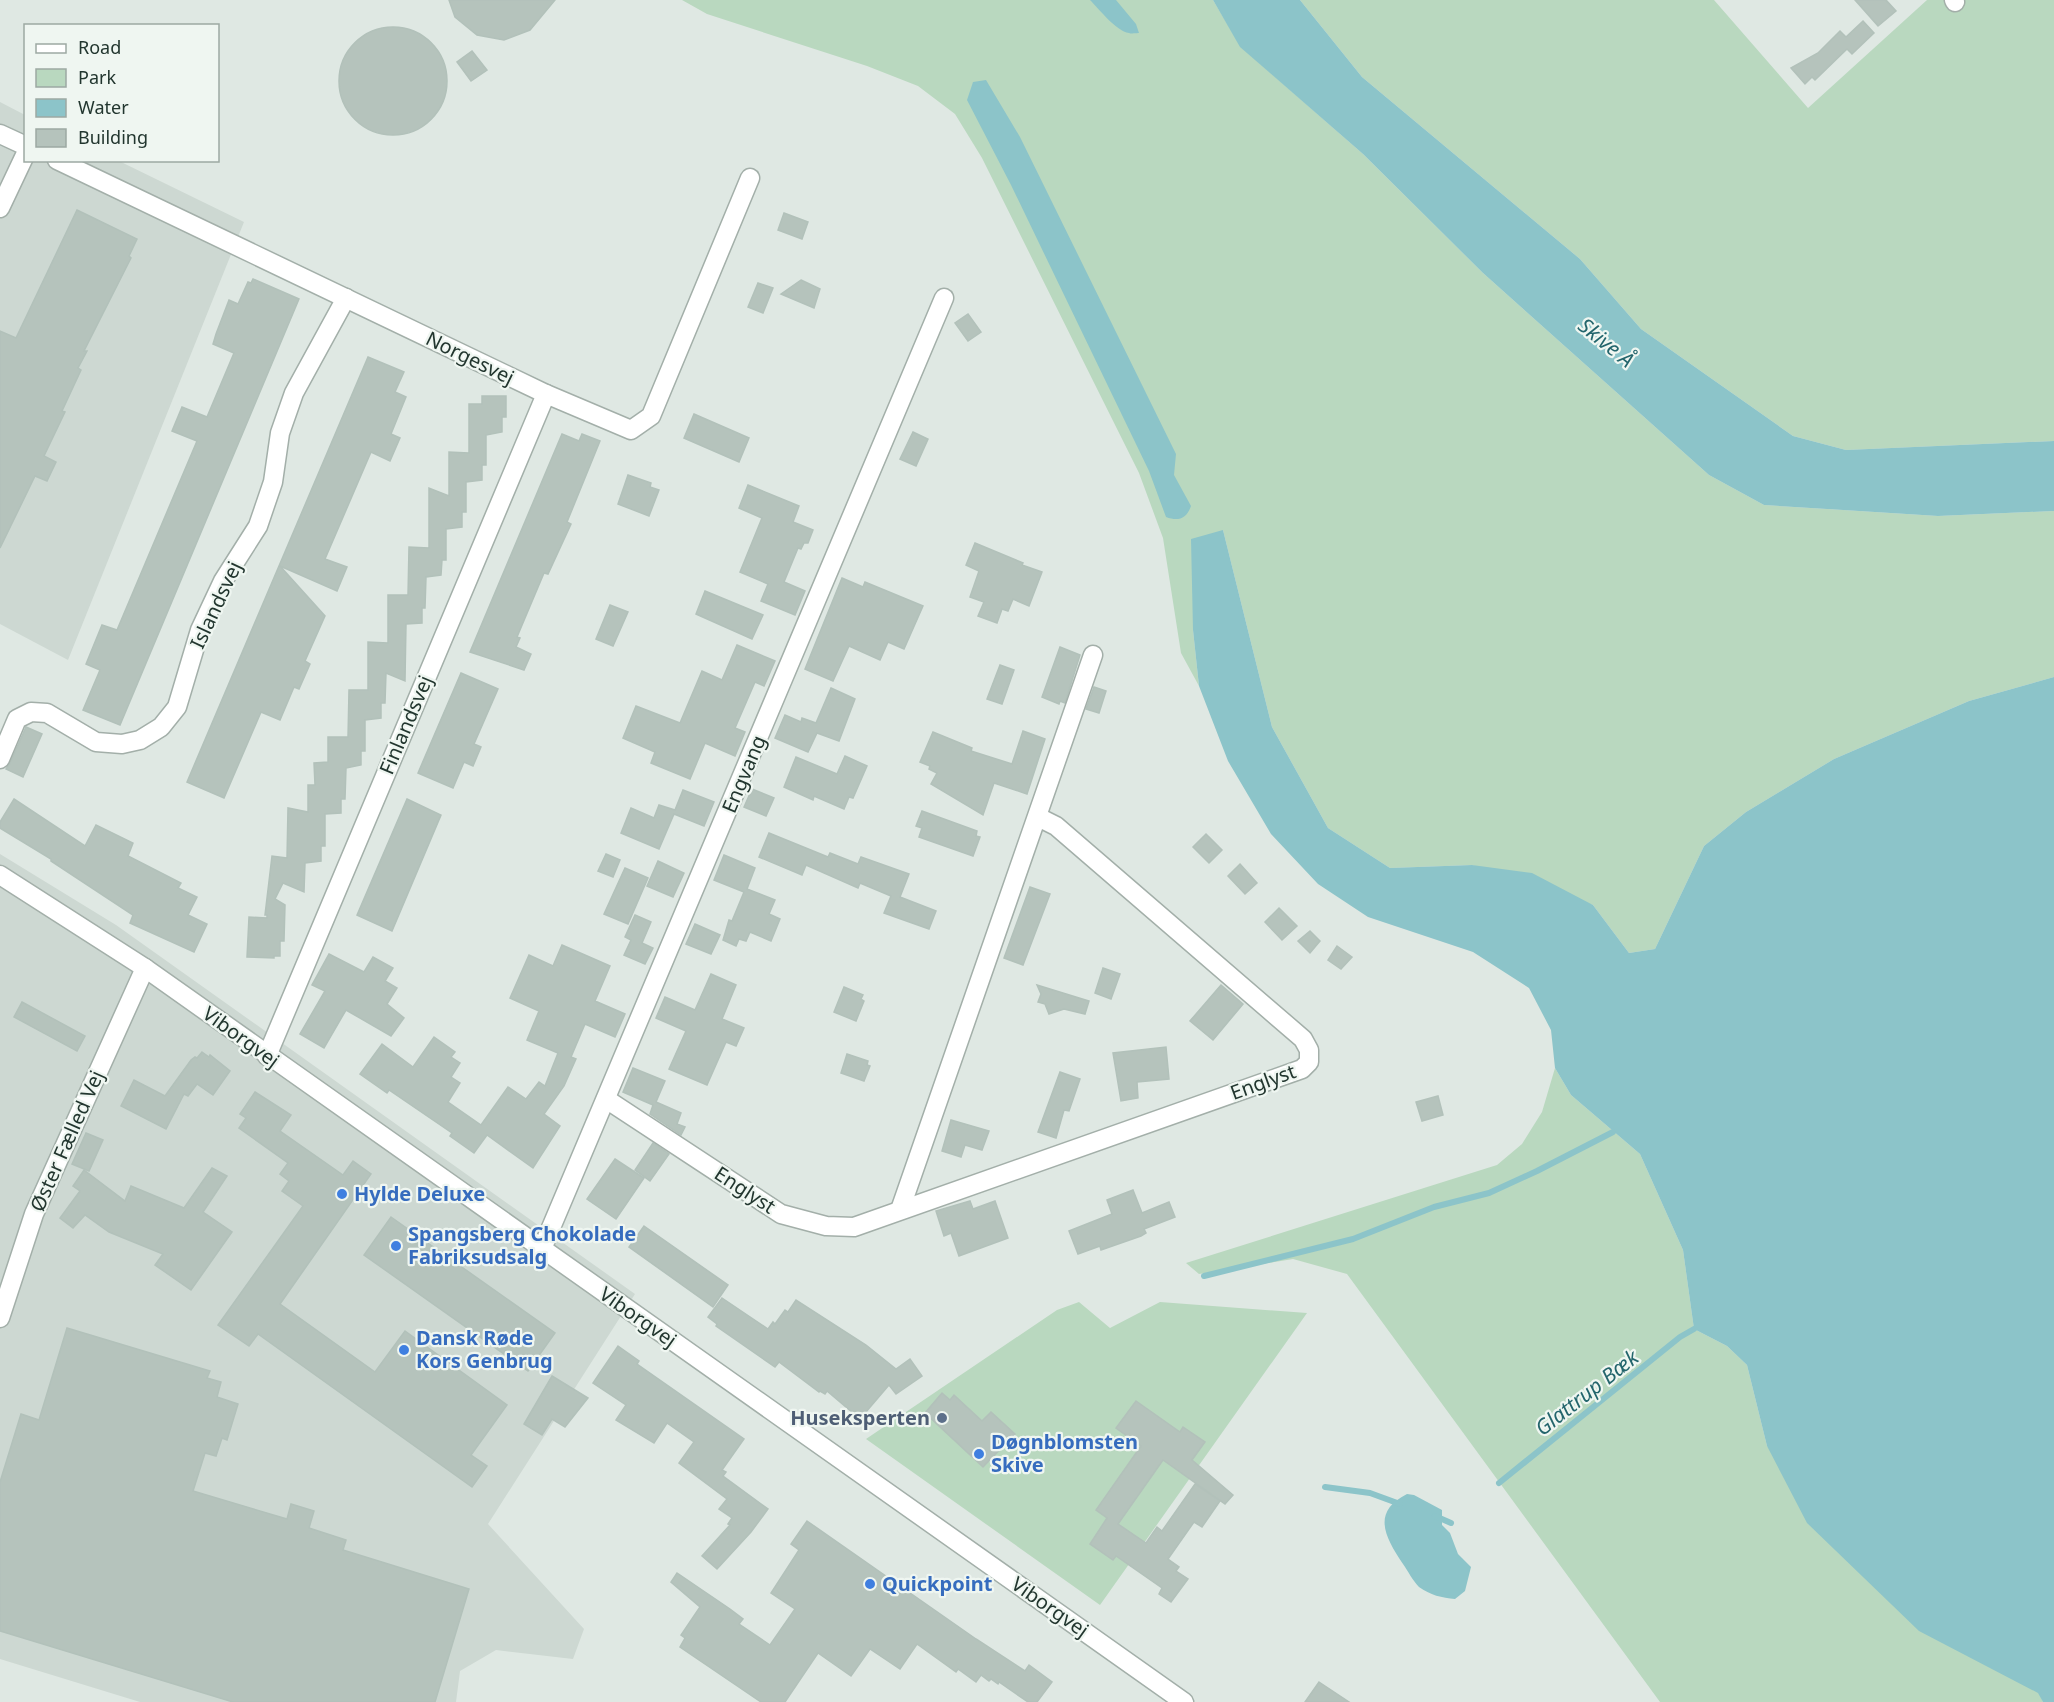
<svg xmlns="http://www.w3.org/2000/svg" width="2054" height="1702" font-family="'Noto Sans',sans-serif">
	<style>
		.built { fill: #cdd8d2 }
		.green { fill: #b9d8bf }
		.water { fill: #8cc4c9 }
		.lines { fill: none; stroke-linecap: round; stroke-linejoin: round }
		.stream { stroke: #8cc4c9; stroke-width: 6 }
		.building { fill: #b5c3bc; stroke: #b2c1ba; stroke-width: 1.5 }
		.minor-casing { stroke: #a3afa9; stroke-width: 21 }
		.minor { stroke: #fff; stroke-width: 18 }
		.shop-dot { fill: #3f7fe0; stroke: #eff6f1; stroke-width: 2 }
		.service-dot { fill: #5c6f8a; stroke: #eff6f1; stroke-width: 2 }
		.labels { text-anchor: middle; stroke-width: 4.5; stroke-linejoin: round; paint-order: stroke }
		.street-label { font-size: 20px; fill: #22362f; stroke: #eff6f1 }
		.shop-label { font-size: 20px; font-weight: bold; fill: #366cbe; stroke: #eff6f1; text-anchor: start }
		.service-label { font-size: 20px; font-weight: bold; fill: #4e5e75; stroke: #eff6f1; text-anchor: end }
		.water-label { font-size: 21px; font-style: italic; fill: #23656c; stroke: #eff6f1 }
	</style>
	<rect width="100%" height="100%" fill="#dfe8e3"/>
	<g class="built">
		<path d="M0,102L25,115L26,160L119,161L244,222L68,660L0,624Z"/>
		<path d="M0,854L116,925L635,1294L488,1524L584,1629L573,1659L496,1650L460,1671L456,1702H140L0,1659Z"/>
	</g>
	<g class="green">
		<path d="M682,0H1213L1241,47L1363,154L1483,273L1709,475L1764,505L1938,516L2054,511V677L1969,701L1834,759L1746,812L1704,846L1655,949L1629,953L1593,905L1472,865L1390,868L1328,828L1272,727L1223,530L1193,630L1199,686L1181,653L1163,538L1139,473L982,158L955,114L918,86L867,66L707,14Z"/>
		<path d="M1300,0H1714L1808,108L1927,0H2054V441L1846,450L1793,436L1641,329L1580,259L1362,77Z"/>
		<path d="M1555,1068L1571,1095L1640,1154L1683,1250L1694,1329L1727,1346L1747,1365L1767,1446L2039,1693L2043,1702H1660L1347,1274L1293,1259L1199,1274L1186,1263L1497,1165L1522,1144L1542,1112Z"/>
		<path d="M1079,1302L1110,1328L1160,1302L1307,1313L1100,1605L866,1439L1057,1310Z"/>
	</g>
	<g class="water">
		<path d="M1090,0H1116L1136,24L1139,33C1138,33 1129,34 1129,33C1116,31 1099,9 1090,0Z"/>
		<path d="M1213,0H1300L1362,77L1580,259L1641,329L1793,436L1846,450L2054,441V511L1938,516L1764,505L1709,475L1483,273L1363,154L1240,47Z"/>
		<path d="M986,80L1020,137L1176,454L1174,475L1191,506C1187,518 1179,522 1166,517L1149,471L1011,185L967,100L973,82Z"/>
		<path d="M1223,530L1272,727L1328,828L1390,868L1472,865L1532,873L1593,905L1629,953L1655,949L1704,846L1746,812L1834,759L1969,701L2054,677V1702H2043L2038,1693L1919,1631L1807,1523L1767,1446L1747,1365L1727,1346L1694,1329L1683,1250L1640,1154L1571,1095L1555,1068L1551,1030L1529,988L1473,952L1368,917L1318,884L1271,834L1228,761L1199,686L1193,630L1191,539Z"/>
		<path d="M1407,1494L1414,1495L1442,1510V1525L1450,1533L1458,1554L1471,1567L1465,1591L1455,1599C1442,1598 1430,1595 1419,1587C1413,1581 1408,1571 1403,1564C1385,1537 1371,1512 1407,1494Z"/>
	</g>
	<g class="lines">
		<g class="stream">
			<path d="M1204,1276L1353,1239L1434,1207L1489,1193L1537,1171L1613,1132"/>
			<path d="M1499,1483L1680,1337L1694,1329"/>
			<path d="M1325,1487L1370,1493L1400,1504"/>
			<path d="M1435,1516L1451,1523"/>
		</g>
	</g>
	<g class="building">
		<path d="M449,0H555L530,30L504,40L477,35L455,17Z"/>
		<path d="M1855,0H1886L1896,11L1878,26Z"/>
		<path d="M1863,21L1874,33L1852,54L1847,49L1815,80L1812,77L1805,84L1791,68L1818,53L1840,31L1846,37Z"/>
		<circle cx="393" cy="81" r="54"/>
		<path d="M472,51L487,70L471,81L457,62Z"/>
		<path d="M77,210L137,239L129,256L131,258L84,351H87L78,368L81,370L62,411L65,412L44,456L56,462L47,481L35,476L0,548V331L16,338Z"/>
		<path d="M784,213L808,222L802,239L778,230Z"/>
		<path d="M253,279L299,299L120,725L83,710L100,670L86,664L102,625L117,630L197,441L172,431L182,407L207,417L234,353L213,344L216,334L229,300L238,304L248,282L251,283Z"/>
		<path d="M801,280L820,289L814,308L781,294Z"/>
		<path d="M758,283L773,288L763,313L748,307Z"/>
		<path d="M968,314L981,332L968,341L955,323Z"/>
		<path d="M368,357L404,372L395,392L406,397L391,434L400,438L390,461L371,452L325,559L347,567L337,591L280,566L325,616L305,661L310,664L299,689L294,687L280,720L261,712L224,798L187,782Z"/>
		<path d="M482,396H506V417H502V432L486,435V465H482V480L466,482V512H462V527L446,529V560H442L441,575L426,577L425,608H422V623L406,624L405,681L386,673L385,703H381V718L365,720V751H361V765L346,768L345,799H341V813L325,814V846H321V861L305,863L304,892L283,883L275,899L285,905L284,941H280V956H274V958L247,957L249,917L267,918V915H265L272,856L287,858L288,808L308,812V785H315L314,763L328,762V737H348L349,690H368V642L388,643V595H408L409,547L429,548V488L449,496V452L469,453V404H482Z"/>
		<path d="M694,414L749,438L739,462L684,438Z"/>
		<path d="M913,432L928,439L916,466L900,459Z"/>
		<path d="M562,434L579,441L582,434L600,441L567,522L571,524L548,574L544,573L517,637L520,638L516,647L531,654L524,670L470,652Z"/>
		<path d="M628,475L651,483L650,487L659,490L649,516L618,504Z"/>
		<path d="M748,485L799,506L793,522L813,530L808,543H804L801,549L798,548L784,582L805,591L795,615L761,601L768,584L740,572L762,518L739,508Z"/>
		<path d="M975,543L1023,563L1022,565L1042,572L1029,606L1013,599L1008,611L1002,609L997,623L978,616L984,602L970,597L979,571L966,565Z"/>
		<path d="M842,578L863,587L865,582L923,606L904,649L888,642L880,660L849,646L833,681L805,669Z"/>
		<path d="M705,591L763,615L752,639L696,614Z"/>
		<path d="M610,605L628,612L613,646L596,639Z"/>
		<path d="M737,645L775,661L764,686L755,682L735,728L745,732L735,756L705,743L690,779L651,763L655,752L623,738L636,706L680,723L702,671L722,680Z"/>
		<path d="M1060,647L1080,655L1065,703L1060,701L1059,704L1042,697Z"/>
		<path d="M1000,665L1014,670L1002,704L987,699Z"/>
		<path d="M461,673L498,689L474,744L481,747L473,766L464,762L453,788L418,773Z"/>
		<path d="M1094,687L1106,691L1099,713L1086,709Z"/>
		<path d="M831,688L855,699L839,741L817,733L808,752L775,738L785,715L801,722L802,718L816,723Z"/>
		<path d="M26,727L42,734L23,777L6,769L10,763Z"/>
		<path d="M1023,731L1045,739L1027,794L994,783L983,815L931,784L937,773L929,769L930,766L920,762L933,732L972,748L971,751L1012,764Z"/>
		<path d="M845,756L867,766L853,798L849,797L844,809L814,796L813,800L784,787L796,757L837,774Z"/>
		<path d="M752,789L774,798L766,816L744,807Z"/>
		<path d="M683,790L714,802L704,826L674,814L659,849L621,833L631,808L654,818L659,805L675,810Z"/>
		<path d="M14,799L85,846L96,825L133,843L128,856L181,883L178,888L197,897L188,915L207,924L194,952L130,923L133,915L51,861V859L0,828V822Z"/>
		<path d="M407,799L441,815L392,931L357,915Z"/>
		<path d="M922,811L977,831L976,836L980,837L973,856L919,837L922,828L916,826Z"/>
		<path d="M769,833L828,857L830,853L858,864L861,857L909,874L900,897L936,911L929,929L884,913L891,896L860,883L858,888L806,865L802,875L759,857Z"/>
		<path d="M1206,834L1222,850L1209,863L1193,847Z"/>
		<path d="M606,854L620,860L613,877L598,871Z"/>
		<path d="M724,855L755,868L747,889L775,900L769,914L780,919L771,941L750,932L746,941L739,939L736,946L723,940L729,920L732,921L744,892L714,880Z"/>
		<path d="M658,861L684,873L673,897L647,886Z"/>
		<path d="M1240,864L1257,883L1245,894L1228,876Z"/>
		<path d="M625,868L648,878L628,924L604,914Z"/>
		<path d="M1030,887L1050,894L1023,965L1004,958Z"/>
		<path d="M1279,908L1297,926L1282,940L1265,922Z"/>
		<path d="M635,915L651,922L642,943L653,948L645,964L624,955L631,940L625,937Z"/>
		<path d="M695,924L720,935L711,954L686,944Z"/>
		<path d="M1310,931L1320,941L1310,953L1298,941Z"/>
		<path d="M562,945L610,966L595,1001L625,1014L615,1037L585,1024L571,1057L576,1059L564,1086L544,1114L560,1126L533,1168L487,1135L474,1153L450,1136L452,1133L389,1090L387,1093L360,1074L382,1044L413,1067L434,1037L455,1052L451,1057L460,1063L451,1077L460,1083L448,1102L481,1125L508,1087L526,1099L539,1082L545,1086L558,1053L527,1040L539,1011L510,998L529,955L553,966Z"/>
		<path d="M1337,946L1352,957L1341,969L1328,960Z"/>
		<path d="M329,954L364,972L373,957L393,968L385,981L397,988L387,1004L404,1018L391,1036L346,1010L324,1048L300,1034L325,991L312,985Z"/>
		<path d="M1103,968L1120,974L1111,999L1095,993Z"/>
		<path d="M711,974L736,985L722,1019L744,1028L736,1046L726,1042L707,1085L669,1069L686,1031L656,1018L665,997L695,1010Z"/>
		<path d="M1037,985L1089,1001L1085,1014L1064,1009L1049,1014L1045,1004L1038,1002L1041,994Z"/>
		<path d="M1221,985L1243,1004L1213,1040L1190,1021Z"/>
		<path d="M844,987L863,995L861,999L864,1001L856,1021L834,1012Z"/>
		<path d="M22,1002L85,1036L77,1051L14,1017Z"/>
		<path d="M1166,1047L1169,1079L1137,1082L1138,1098L1121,1101L1113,1053Z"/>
		<path d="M202,1052L209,1057L210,1055L230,1071L213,1095L197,1084L188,1096L184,1094L166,1129L121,1106L134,1080L165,1096L191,1060L195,1057L197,1058Z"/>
		<path d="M847,1054L868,1061L867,1065L870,1066L864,1081L841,1073Z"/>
		<path d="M633,1068L665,1081L656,1102L681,1113L677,1124L685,1127L681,1135L650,1114L653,1105L623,1092Z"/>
		<path d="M1060,1072L1080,1079L1069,1111L1064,1110L1056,1138L1038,1132Z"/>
		<path d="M255,1092L291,1115L280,1131L343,1175L353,1161L371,1174L280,1304L375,1372L405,1331L507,1405L471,1455L487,1466L472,1487L258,1334L249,1346L218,1325L303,1206L282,1191L289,1181L280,1174L288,1163L239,1128L246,1118L240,1114Z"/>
		<path d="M1438,1096L1443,1115L1422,1121L1416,1102Z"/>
		<path d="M951,1120L989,1131L982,1150L965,1145L961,1157L942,1151Z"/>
		<path d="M86,1133L103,1140L89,1171L72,1164Z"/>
		<path d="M653,1143L669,1154L650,1181L635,1170Z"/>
		<path d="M615,1159L644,1178L616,1219L587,1199Z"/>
		<path d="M212,1168L227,1176L203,1212L232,1232L191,1290L155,1265L163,1254L109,1232L85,1215L73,1228L60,1218L80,1191L73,1186L84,1170L125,1201L131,1186L184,1208Z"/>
		<path d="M1133,1190L1142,1213L1169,1202L1175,1217L1144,1229L1146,1233L1141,1236L1101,1250L1100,1246L1078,1254L1069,1231L1112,1214L1107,1200Z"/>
		<path d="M970,1201L973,1209L995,1201L1008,1238L959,1256L951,1233L944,1236L936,1211Z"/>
		<path d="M391,1217L555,1333L528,1371L364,1255Z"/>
		<path d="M644,1226L728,1285L713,1307L629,1247Z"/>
		<path d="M722,1298L768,1329L773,1322L775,1324L785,1310L788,1312L796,1300L866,1345L896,1369L910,1359L922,1376L896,1394L889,1385L860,1419L827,1391L825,1394L820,1391L819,1392L779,1362L775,1367L716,1326L717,1324L708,1317Z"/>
		<path d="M67,1328L210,1371L207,1378L221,1382L217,1397L238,1404L227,1440L222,1438L216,1456L205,1453L193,1491L287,1519L291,1504L314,1511L309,1528L346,1540L343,1550L469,1589L435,1702H233L0,1631V1482L21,1414L39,1420Z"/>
		<path d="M618,1346L639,1361L637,1364L744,1439L722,1470L726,1472L723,1476L768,1509L751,1532L717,1569L702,1556L730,1525L728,1524L732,1518L719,1509L727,1499L679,1463L694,1442L667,1423L654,1443L616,1420L626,1405L593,1383Z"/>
		<path d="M552,1376L588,1398L565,1427L552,1419L542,1435L524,1424Z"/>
		<path d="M942,1393L950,1400L954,1395L982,1421L991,1412L1015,1434L983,1467L925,1413Z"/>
		<path d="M1136,1401L1180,1432L1183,1427L1205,1442L1192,1460L1233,1495L1225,1504L1163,1460L1118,1524L1146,1543L1157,1527L1162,1531L1195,1484L1220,1501L1202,1527L1194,1522L1168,1559L1179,1567L1176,1571L1188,1579L1171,1602L1159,1594L1162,1588L1116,1556L1113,1560L1090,1544L1107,1518L1096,1510L1141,1446L1116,1428Z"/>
		<path d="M807,1521L976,1639L1025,1671L1029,1665L1052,1682L1037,1702H1028L999,1682L998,1684L991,1679L989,1681L981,1675L976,1682L958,1669L956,1672L917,1644L900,1669L870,1649L851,1676L818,1653L785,1702H761L680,1647L685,1638L681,1635L700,1607L671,1582L677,1573L730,1609L743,1619L739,1624L770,1645L795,1609L771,1593L799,1550L791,1544Z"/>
		<path d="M1319,1682L1349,1702H1305Z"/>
	</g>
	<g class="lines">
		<defs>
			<g id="minor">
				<path d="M1954,0L1955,2"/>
				<path d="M0,134L26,146"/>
				<path d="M57,160L546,394L631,430L651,416L750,178"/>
				<path d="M0,208L26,153"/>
				<path d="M0,759L17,719L31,712L47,713L96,742L122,744L140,740L161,727L177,707L200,630L223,581L258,526L273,482L280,433L294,393L346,298"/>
				<path d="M0,875L145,968L1184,1702"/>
				<path d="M267,1056L546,394"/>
				<path d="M606,1099L781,1214L826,1226L854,1227L1302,1069L1309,1062V1050L1303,1039L1056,826L1038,817"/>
				<path d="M900,1210L1093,655"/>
				<path d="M542,1249L944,298"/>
				<path d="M0,1318L34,1214L145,968"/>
			</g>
		</defs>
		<use href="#minor" class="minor-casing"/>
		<use href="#minor" class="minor"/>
	</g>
	<g class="shop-dot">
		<circle cx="342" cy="1194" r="6"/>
		<circle cx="396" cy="1246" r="6"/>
		<circle cx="404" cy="1350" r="6"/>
		<circle cx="979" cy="1454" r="6"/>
		<circle cx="870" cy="1584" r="6"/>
	</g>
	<circle class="service-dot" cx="942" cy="1418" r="6"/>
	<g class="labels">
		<g class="street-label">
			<text transform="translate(470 358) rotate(26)" y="7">Norgesvej</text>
			<text transform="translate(216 605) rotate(-65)" y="7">Islandsvej</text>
			<text transform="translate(406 725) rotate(-67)" y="7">Finlandsvej</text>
			<text transform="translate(744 774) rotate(-67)" y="7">Engvang</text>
			<text transform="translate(241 1037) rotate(36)" y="7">Viborgvej</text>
			<text transform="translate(1263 1082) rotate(-20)" y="7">Englyst</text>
			<text transform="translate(67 1141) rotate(-66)" y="7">Øster Fælled Vej</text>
			<text transform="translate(745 1190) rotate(33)" y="7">Englyst</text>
			<text transform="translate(638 1317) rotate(35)" y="7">Viborgvej</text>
			<text transform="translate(1050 1607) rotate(35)" y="7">Viborgvej</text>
		</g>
		<g class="shop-label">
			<text x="354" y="1201">Hylde Deluxe</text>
			<text x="408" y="1241">Spangsberg Chokolade<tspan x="408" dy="23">Fabriksudsalg</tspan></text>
			<text x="416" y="1345">Dansk Røde<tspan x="416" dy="23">Kors Genbrug</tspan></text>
			<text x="991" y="1449">Døgnblomsten<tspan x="991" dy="23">Skive</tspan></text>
			<text x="882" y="1591">Quickpoint</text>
		</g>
		<g class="service-label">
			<text x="930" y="1425">Huseksperten</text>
		</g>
		<g class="water-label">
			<text transform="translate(1606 343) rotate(39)" y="7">Skive Å</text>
			<text transform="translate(1587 1393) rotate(-38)" y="7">Glattrup Bæk</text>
		</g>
	</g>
	<rect x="24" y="24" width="195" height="138" fill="#eff6f1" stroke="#9da9a3" stroke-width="1.5"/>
	<rect x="36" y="44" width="30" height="9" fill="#ffffff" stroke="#9da9a3" stroke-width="1.5"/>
	<text x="78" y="54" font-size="18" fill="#22362f">Road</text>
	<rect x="36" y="69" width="30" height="18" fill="#b9d8bf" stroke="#9da9a3" stroke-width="1.5"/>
	<text x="78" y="84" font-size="18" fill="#22362f">Park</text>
	<rect x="36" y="99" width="30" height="18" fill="#8cc4c9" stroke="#9da9a3" stroke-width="1.5"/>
	<text x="78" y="114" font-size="18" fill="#22362f">Water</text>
	<rect x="36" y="129" width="30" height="18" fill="#b5c3bc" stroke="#9da9a3" stroke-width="1.5"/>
	<text x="78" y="144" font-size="18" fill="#22362f">Building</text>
</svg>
